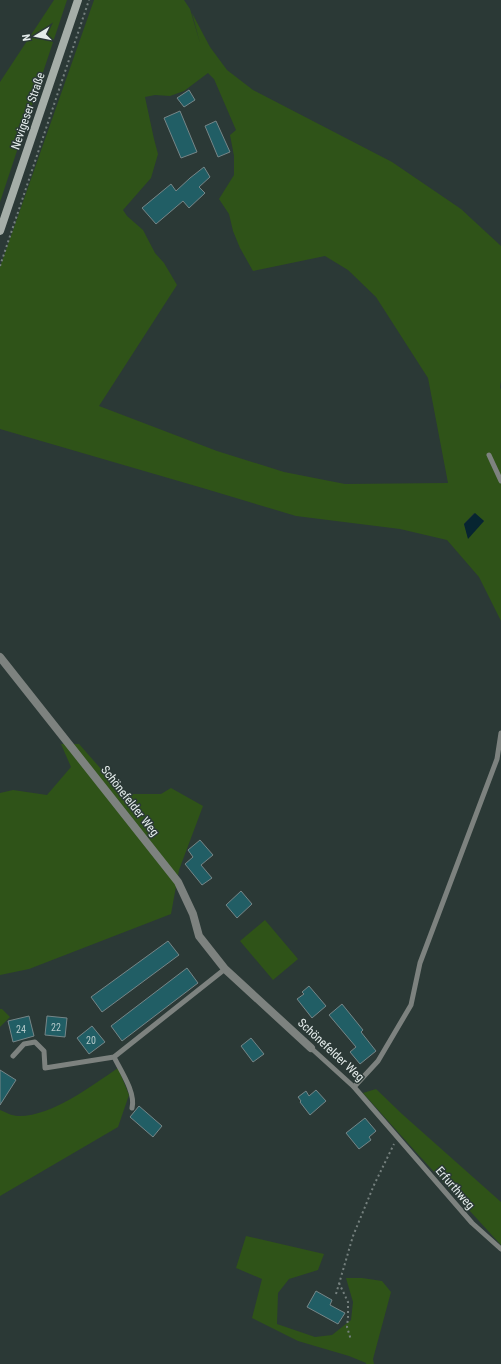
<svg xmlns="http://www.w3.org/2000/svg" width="501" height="1364" font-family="'Roboto Condensed',sans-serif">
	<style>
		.green { fill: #2f5318; fill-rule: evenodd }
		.water { fill: #072531 }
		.building { fill: #215e65; stroke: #768688 }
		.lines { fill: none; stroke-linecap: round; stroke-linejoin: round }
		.path { stroke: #75807e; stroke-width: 2; stroke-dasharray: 2 3; stroke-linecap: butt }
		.lane { stroke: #7d827f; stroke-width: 5 }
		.street { stroke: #7d827f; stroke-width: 8 }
		.secondary { stroke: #a5aea8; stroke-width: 8 }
		.labels { text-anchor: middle; stroke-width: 3; stroke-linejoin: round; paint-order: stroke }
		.number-label { font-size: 10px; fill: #b4c9ca }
		.street-label { font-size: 12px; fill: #e5edec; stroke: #2b3936 }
	</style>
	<rect width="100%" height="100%" fill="#2b3936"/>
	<g class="green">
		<path d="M54,0H67L0,202V82Z"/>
		<path d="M94,0H184L190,9L200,43L192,13L210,47L227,70L253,90L392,162L461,209L501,246V381L500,387L501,390V621L479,577L447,540L400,529L296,516L206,489L0,429V267ZM208,73L214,79L236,130L230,135L234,156V175L219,199L229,214L233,231L240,248L253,271L325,256L348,270L376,297L428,378L448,483L345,484L284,472L217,451L99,406L177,285L164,263L155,253L143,230L127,216L123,210L151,178L158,154L154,139L145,97L155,95L170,96L184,91ZM474,513L484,521L468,538L464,524Z"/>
		<path d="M61,744H79L123,794H161L171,788L203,806L179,870L171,914L29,969L0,975V793L13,790L47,795L71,767Z"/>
		<path d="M265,920L298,959L273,980L240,941Z"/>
		<path d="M0,1009H2L10,1017L0,1027Z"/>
		<path d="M118,1068L129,1095L118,1127L0,1196V1110C5,1112 12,1116 18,1116C51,1117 91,1086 118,1068Z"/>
		<path d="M376,1089L402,1114L501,1202V1245L415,1151L363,1093Z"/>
		<path d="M246,1236L324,1254L318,1270L289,1279L278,1293L277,1324L315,1337L332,1335L351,1320L353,1302L346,1278H362L382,1281L391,1292L373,1359L374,1364H366V1363L349,1356L298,1341L252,1318L262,1279L236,1268Z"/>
	</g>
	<path class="water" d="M475,513L484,521L468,539L464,524Z"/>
	<g class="building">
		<path d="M189,90L195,100L184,107L177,98Z"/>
		<path d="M180,111L197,152L181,158L164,118Z"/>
		<path d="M216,121L230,152L218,157L205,126Z"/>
		<path d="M204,167L210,177L199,187L205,193L189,208L183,201L156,224L142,208L171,184L176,191L190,178Z"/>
		<path d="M200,840L213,855L201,865L212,878L202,885L185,864L193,857L188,850Z"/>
		<path d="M241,891L252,904L237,918L226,905Z"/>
		<path d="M168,941L179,955L102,1012L91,997Z"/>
		<path d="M187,968L198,983L122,1041L111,1026Z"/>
		<path d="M309,986L326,1006L312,1018L297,999L304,994L302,992Z"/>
		<path d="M342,1004L363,1030L361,1032L376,1051L360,1064L350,1052L356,1047L329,1015Z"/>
		<path d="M29,1016L34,1036L13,1042L8,1021Z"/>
		<path d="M47,1016L67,1018L65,1037L45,1035Z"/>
		<path d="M92,1026L105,1042L89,1054L77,1038Z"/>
		<path d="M251,1038L264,1054L253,1062L241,1046Z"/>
		<path d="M0,1070L16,1080L0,1105Z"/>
		<path d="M316,1090L326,1101L310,1115L300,1102L301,1101L298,1097L306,1091L309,1096Z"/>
		<path d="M139,1106L162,1126L153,1137L130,1117Z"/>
		<path d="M365,1118L376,1131L369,1137L371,1140L359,1149L346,1133Z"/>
		<path d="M316,1291L332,1300L330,1305L345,1313L338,1324L307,1307Z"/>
	</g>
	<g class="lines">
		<g class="path">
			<path d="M0,266L89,0"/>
			<path d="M339,1283L348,1302V1317L347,1327L351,1340"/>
			<path d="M336,1294L353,1236L374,1185L394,1144"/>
		</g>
		<g class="lane">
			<path d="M489,455L501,481"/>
			<path d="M311,1048L354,1087L472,1223L501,1249"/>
			<path d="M13,1056L24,1044L35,1042L44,1051L45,1068L114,1057L225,969"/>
			<path d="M114,1057C121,1071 136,1093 132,1108"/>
			<path d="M354,1087L378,1061L411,1005L420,963L497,759L501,733"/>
		</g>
		<path class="street" d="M0,657L178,882L193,914L199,936L225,969L311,1048"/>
		<path class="secondary" d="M0,231L78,0"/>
	</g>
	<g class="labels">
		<g class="number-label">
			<text x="56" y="1031">22</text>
			<text x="21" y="1033">24</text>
			<text x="91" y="1044">20</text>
		</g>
		<g class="street-label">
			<text transform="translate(28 111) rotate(-71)" y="4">Nevigeser Straße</text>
			<text transform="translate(130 801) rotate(52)" y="4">Schönefelder Weg</text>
			<text transform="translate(331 1050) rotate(43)" y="4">Schönefelder Weg</text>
			<text transform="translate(455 1188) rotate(49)" y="4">Erfurthweg</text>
		</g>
	</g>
	<g transform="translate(36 36) rotate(260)" stroke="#2b3936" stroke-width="3" paint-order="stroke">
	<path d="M0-3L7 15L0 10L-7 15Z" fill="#e5edec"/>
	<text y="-6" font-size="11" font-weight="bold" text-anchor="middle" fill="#e5edec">N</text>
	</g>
</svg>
